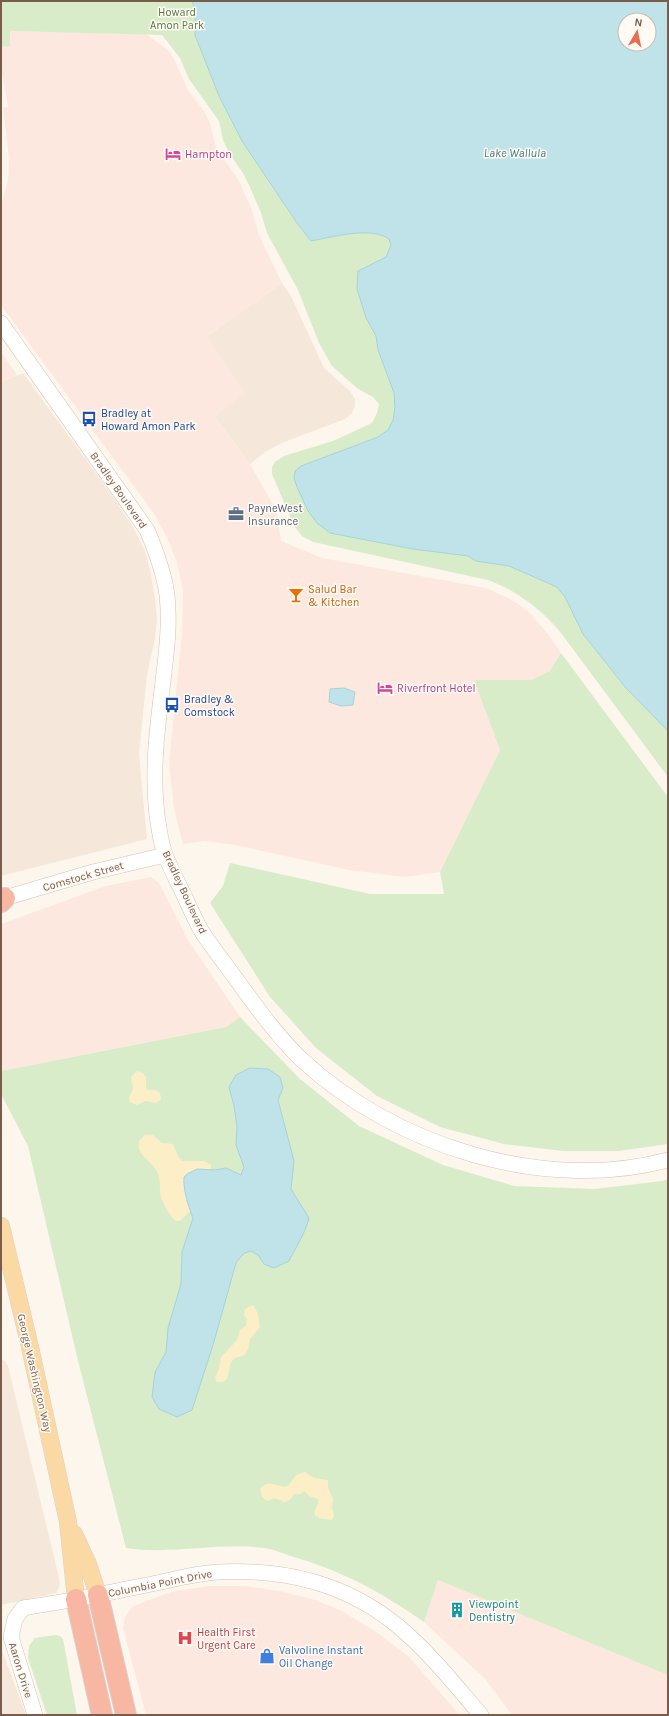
<svg xmlns="http://www.w3.org/2000/svg" width="669" height="1716" font-family="Karla,sans-serif">
	<style>
		.residential { fill: #f5e8da }
		.commercial { fill: #fde8e0 }
		.green { fill: #d8ecc9 }
		.sand { fill: #fcefc7 }
		.water { fill: #bfe3e8; stroke: #a5d3da; fill-rule: evenodd }
		.lines { fill: none; stroke-linecap: round; stroke-linejoin: round }
		.secondary-casing { stroke: #d6c0b0; stroke-width: 16 }
		.primary-casing { stroke: #dad1cd; stroke-width: 18 }
		.highway-casing { stroke: #dad1cd; stroke-width: 22 }
		.secondary { stroke: #fff; stroke-width: 15 }
		.primary { stroke: #fbd9a5; stroke-width: 17 }
		.highway { stroke: #f7b7a3; stroke-width: 20 }
		.labels { text-anchor: middle; stroke-width: 3; stroke-linejoin: round; paint-order: stroke }
		.park-label { font-size: 11px; fill: #537a41; stroke: #fffaf3 }
		.hotel-label { font-size: 11px; fill: #b23c85; stroke: #fffaf3; text-anchor: start }
		.transit-label { font-size: 11px; fill: #164399; stroke: #fffaf3; text-anchor: start }
		.street-label { font-size: 11px; fill: #7a5c4d; stroke: #fffaf3 }
		.service-label { font-size: 11px; fill: #4e5e75; stroke: #fffaf3; text-anchor: start }
		.food-label { font-size: 11px; fill: #c56008; stroke: #fffaf3; text-anchor: start }
		.culture-label { font-size: 11px; fill: #0d838f; stroke: #fffaf3; text-anchor: start }
		.health-label { font-size: 11px; fill: #be3a42; stroke: #fffaf3; text-anchor: start }
		.shop-label { font-size: 11px; fill: #366cbe; stroke: #fffaf3; text-anchor: start }
		.water-label { font-size: 12px; font-style: italic; fill: #437c86; stroke: #fffaf3 }
	</style>
	<rect width="100%" height="100%" fill="#fdf6ec"/>
	<g class="residential">
		<path d="M282,283L291,296L324,368L350,391L355,399V406L352,413L345,419L282,443L265,452L250,464L215,417L207,336Z"/>
		<path d="M23,373L116,501L133,527L145,551L151,574L155,598L157,620L155,638L147,675L139,754L147,839L1,876V382Z"/>
		<path d="M1,1360L5,1361L8,1366L60,1582L59,1587L56,1593L1,1605Z"/>
		<path d="M1,1648L26,1715H1Z"/>
	</g>
	<g class="commercial">
		<path d="M9,31L146,34L169,51L174,59L188,90L204,111L210,123L216,147L239,181L252,210L259,235L282,283L207,336L245,393L215,417L250,464L276,510L281,541L322,558L486,588L510,599L528,611L548,634L561,653L550,671L531,680H474L500,750L440,872L405,877L349,870L235,845L205,841L183,844L174,809L169,763L182,633L183,591L177,563L169,542L155,515L1,305V206L8,180L9,158L3,108L8,107L1,67V47L10,46Z"/>
		<path d="M1,352L17,375L1,382Z"/>
		<path d="M151,877L159,883L188,940L240,1017L226,1027L1,1071V924L106,886Z"/>
		<path d="M438,1580L668,1675V1715H512L485,1679L424,1622Z"/>
		<path d="M209,1586H245L280,1591L315,1600L340,1610L375,1631L408,1656L460,1715H146L123,1628L125,1617L132,1607L146,1601L171,1592Z"/>
	</g>
	<g class="green">
		<path d="M1,1H192L285,205L297,223L311,241C333,237 370,226 389,239L391,245L386,257L358,271L357,289L366,318L376,336L378,350L394,393L395,407L393,420L388,430L378,437L301,466L330,533L413,549L468,556L476,561L509,566L557,587L565,597L583,634L626,688L668,731V777L561,633C541,609 517,591 488,580L313,542L302,536L294,526L272,474V467L275,462L284,456L333,441L372,423L377,413L379,404L373,397L358,389L332,366L319,343L298,290L267,233L261,213L250,187L243,173L229,153L223,140L219,121L189,79L180,58L162,35L10,31V46L1,47Z"/>
		<path d="M561,653L668,797V1144L619,1151H563L504,1144L440,1127L377,1096L316,1048L270,997L210,903L223,886L230,863L370,894H444L440,872L500,750L474,680H531L550,671Z"/>
		<path d="M240,1017L300,1079L359,1126L443,1165L514,1186L595,1189L662,1181L668,1179V1675L438,1580L424,1622C382,1593 347,1573 297,1558C287,1555 276,1550 265,1548C219,1542 172,1555 126,1548L78,1361L28,1146L1,1094V1071L226,1027Z"/>
		<path d="M55,1635L60,1636L63,1639L77,1715H47L28,1658L29,1646L35,1638Z"/>
	</g>
	<g class="sand">
		<path d="M137,1071L143,1073L146,1077V1087L148,1090H155L160,1093L161,1099C156,1106 152,1101 145,1101L137,1105L130,1102L129,1098L133,1088L131,1077Z"/>
		<path d="M145,1135H153L162,1143L173,1144L179,1158L182,1161H204L211,1165V1168L210,1170L197,1169L189,1208L190,1211L180,1221H176C170,1216 164,1206 161,1197C159,1189 161,1180 157,1172C152,1160 136,1156 139,1141Z"/>
		<path d="M253,1305L258,1314L260,1327L250,1339L248,1349L245,1355L235,1358L231,1362L227,1379L223,1382H217L215,1378L219,1369L221,1357L237,1340L240,1330L246,1326L247,1319L244,1315L245,1309Z"/>
		<path d="M305,1472L314,1478L328,1480V1488L333,1498L332,1508L334,1516L332,1520L319,1518L315,1515C313,1509 320,1505 318,1499L309,1496L305,1491L300,1494H294L290,1500L285,1502L274,1498L267,1501L262,1497L260,1489C271,1477 276,1489 288,1486L296,1475Z"/>
	</g>
	<g class="water">
		<path d="M192,1H668V731L626,688L583,634L565,597L557,587L509,566L476,561L468,556L413,549L330,533L317,523L308,511L297,487L294,478L295,471L301,466L378,437L388,430L393,420L395,407L394,393L378,350L376,336L366,318L357,289L358,271L386,257L391,245L389,239C371,226 333,237 311,241L297,223L242,141L219,96L195,35V9ZM625,20H649V44H625Z"/>
		<path d="M344,688L355,692L353,705L341,706L329,702L330,689Z"/>
		<path d="M250,1068L268,1069L280,1077L283,1088L278,1100L294,1161L291,1189L309,1218C305,1234 296,1247 289,1261L274,1268L264,1264L258,1255L250,1251L243,1254L236,1263L213,1345L192,1410L177,1417L159,1409L152,1397L155,1372L166,1352L168,1328L181,1284L182,1252L193,1218C188,1205 183,1190 184,1177L187,1174L197,1169L215,1170L226,1168L241,1175L244,1167L236,1145L237,1126L234,1106L229,1087L236,1075Z"/>
	</g>
	<g class="lines">
		<defs>
			<g id="secondary">
				<path d="M1,323L147,530C156,551 164,573 167,595C170,622 167,647 164,673C159,716 152,761 156,805C157,818 161,845 166,857C171,869 177,881 183,893C189,906 195,920 202,932C210,944 219,956 228,968C251,999 273,1032 301,1059C394,1146 544,1193 668,1160"/>
				<path d="M1,899L93,872L165,855"/>
				<path d="M35,1715L11,1637L15,1619L23,1608C48,1604 73,1600 98,1595C120,1590 143,1586 166,1581C183,1577 201,1573 219,1572C286,1569 346,1583 399,1627C430,1653 455,1685 481,1715"/>
			</g>
			<g id="primary">
				<path d="M1,1226L30,1347L68,1522L76,1599"/>
				<path d="M74,1534L88,1564L98,1595"/>
			</g>
			<g id="highway">
				<path d="M1,902L5,898"/>
				<path d="M98,1595L126,1715"/>
				<path d="M76,1599L102,1715"/>
			</g>
		</defs>
		<use href="#secondary" class="secondary-casing"/>
		<use href="#primary" class="primary-casing"/>
		<use href="#highway" class="highway-casing"/>
		<use href="#secondary" class="secondary"/>
		<use href="#primary" class="primary"/>
		<use href="#highway" class="highway"/>
	</g>
	<defs>
		<symbol id="hotel-bare" viewBox="-9 -9 18 18"><path d="M-6-4.5h1.5V1H6V5H4.5V3h-9V5H-6ZM-4 0a1.8 1.8 0 1 1 3.6 0ZM.5 0V-2.5h3Q6-2.5 6 0Z" fill="#d1479c" stroke="#fffaf3" stroke-width="2.5" paint-order="stroke"/></symbol>
		<symbol id="bus-bare" viewBox="-9 -9 18 18"><path d="M-5-6H5V4H4V6H2V4H-2V6H-4V4H-5ZM-3.5-4V0h7V-4ZM-3.5 1.2v1.5H-2V1.2ZM2 1.2v1.5H3.5V1.2Z" fill="#1a4fb4" stroke="#fffaf3" stroke-width="2.5" paint-order="stroke"/></symbol>
		<symbol id="office-bare" viewBox="-9 -9 18 18"><path d="M-6-3h4V-5.5h4V-3h4V5H-6ZM-1-4.5V-3h2v-1.5ZM-6 0V1H6V0Z" fill="#5c6f8a" stroke="#fffaf3" stroke-width="2.5" paint-order="stroke"/></symbol>
		<symbol id="bar-bare" viewBox="-9 -9 18 18"><path d="M-6-5H6L.8 .8V4.5H3.5V6h-7V4.5H-.8V.8Z" fill="#e8710a" stroke="#fffaf3" stroke-width="2.5" paint-order="stroke"/></symbol>
		<symbol id="building-bare" viewBox="-9 -9 18 18"><path d="M-4-6H4V6H1V3H-1V6H-4ZM-2.5-4.3h1.7v1.8h-1.7ZM.8-4.3h1.7v1.8H.8ZM-2.5-1h1.7V.8h-1.7ZM.8-1h1.7V.8H.8Z" fill="#0f9aa8" stroke="#fffaf3" stroke-width="2.5" paint-order="stroke"/></symbol>
		<symbol id="hospital-bare" viewBox="-9 -9 18 18"><path d="M-5-5h3v3.5h4V-5h3V5h-3V1.5h-4V5h-3Z" fill="#e0444e" stroke="#fffaf3" stroke-width="2.5" paint-order="stroke"/></symbol>
		<symbol id="shop-bare" viewBox="-9 -9 18 18"><path d="M-5-2.5h2.3a2.7 3.5 0 0 1 5.4 0H5L5.5 6h-11ZM-1.5-2.5h3a1.5 2.3 0 0 0-3 0Z" fill="#3f7fe0" stroke="#fffaf3" stroke-width="2.5" paint-order="stroke"/></symbol>
	</defs>
	<g fill-rule="evenodd">
		<use href="#hotel-bare" x="162" y="143" width="22" height="22"/>
		<use href="#bus-bare" x="78" y="408" width="22" height="22"/>
		<use href="#office-bare" x="225" y="503" width="22" height="22"/>
		<use href="#bar-bare" x="285" y="584" width="22" height="22"/>
		<use href="#hotel-bare" x="374" y="677" width="22" height="22"/>
		<use href="#bus-bare" x="161" y="694" width="22" height="22"/>
		<use href="#building-bare" x="446" y="1599" width="22" height="22"/>
		<use href="#hospital-bare" x="174" y="1627" width="22" height="22"/>
		<use href="#shop-bare" x="256" y="1645" width="22" height="22"/>
	</g>
	<g class="labels">
		<g class="park-label">
			<text x="177" y="16">Howard<tspan x="177" dy="13">Amon Park</tspan></text>
		</g>
		<g class="hotel-label">
			<text x="185" y="158">Hampton</text>
			<text x="397" y="692">Riverfront Hotel</text>
		</g>
		<g class="transit-label">
			<text x="101" y="417">Bradley at<tspan x="101" dy="13">Howard Amon Park</tspan></text>
			<text x="184" y="703">Bradley &amp;<tspan x="184" dy="13">Comstock</tspan></text>
		</g>
		<g class="street-label">
			<text transform="translate(119 490) rotate(55)" y="4">Bradley Boulevard</text>
			<text transform="translate(83 876) rotate(-16)" y="4">Comstock Street</text>
			<text transform="translate(185 892) rotate(65)" y="4">Bradley Boulevard</text>
			<text transform="translate(35 1373) rotate(77)" y="4">George Washington Way</text>
			<text transform="translate(160 1583) rotate(-11)" y="4">Columbia Point Drive</text>
			<text transform="translate(21 1670) rotate(73)" y="4">Aaron Drive</text>
		</g>
		<g class="service-label">
			<text x="248" y="512">PayneWest<tspan x="248" dy="13">Insurance</tspan></text>
		</g>
		<g class="food-label">
			<text x="308" y="593">Salud Bar<tspan x="308" dy="13">&amp; Kitchen</tspan></text>
		</g>
		<g class="culture-label">
			<text x="469" y="1608">Viewpoint<tspan x="469" dy="13">Dentistry</tspan></text>
		</g>
		<g class="health-label">
			<text x="197" y="1636">Health First<tspan x="197" dy="13">Urgent Care</tspan></text>
		</g>
		<g class="shop-label">
			<text x="279" y="1654">Valvoline Instant<tspan x="279" dy="13">Oil Change</tspan></text>
		</g>
		<g class="water-label">
			<text x="515" y="157">Lake Wallula</text>
		</g>
	</g>
	<rect width="669" height="1716" fill="none" stroke="#7a5c4d" stroke-width="4"/>
	<g transform="translate(637 32) rotate(9)"><circle r="19" fill="#fffaf3" stroke="#cabbb1"/>
	<path d="M0-3L7 15L0 10L-7 15Z" fill="#e76f51"/>
	<text y="-6" font-size="11" font-weight="bold" text-anchor="middle" fill="#7a5c4d">N</text>
	</g>
</svg>
